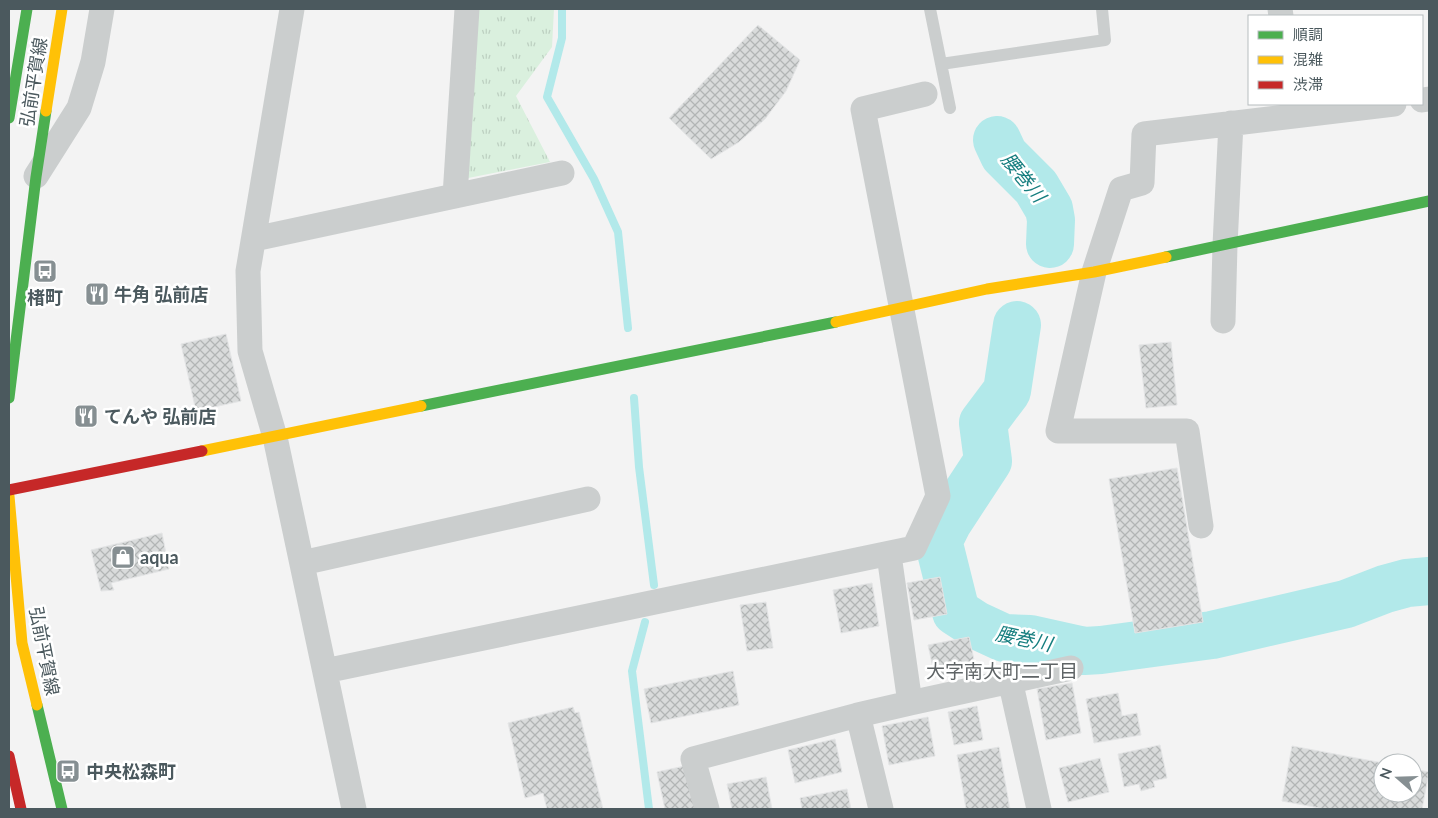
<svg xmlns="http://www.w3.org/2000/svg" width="1438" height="818" font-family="Lato,'Noto Sans JP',sans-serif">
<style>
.park{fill:url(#park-tufts)}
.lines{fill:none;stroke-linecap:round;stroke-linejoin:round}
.stream{stroke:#b2e9ea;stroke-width:8}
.river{stroke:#b2e9ea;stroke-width:48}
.building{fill:url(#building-cross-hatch);stroke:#e4e5e6}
.lane{stroke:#cbcece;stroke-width:12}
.street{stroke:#cbcece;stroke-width:25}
.fast{stroke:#4caf50;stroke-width:11}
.slow{stroke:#ffc107;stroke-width:11}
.jam{stroke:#c62828;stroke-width:11}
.labels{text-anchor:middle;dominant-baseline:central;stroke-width:5;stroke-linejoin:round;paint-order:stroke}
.street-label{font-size:18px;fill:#4b595e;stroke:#fff}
.poi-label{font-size:18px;font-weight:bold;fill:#4b595e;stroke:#fff;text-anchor:start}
.water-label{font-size:19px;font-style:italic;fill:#167e7f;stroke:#fff}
.neighbourhood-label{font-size:19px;fill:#5f6466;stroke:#fff}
</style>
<defs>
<pattern id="park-tufts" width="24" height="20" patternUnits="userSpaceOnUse" patternTransform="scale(1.25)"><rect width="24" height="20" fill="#daf0de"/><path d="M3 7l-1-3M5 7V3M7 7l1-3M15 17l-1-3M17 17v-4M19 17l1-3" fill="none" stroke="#bdd0c1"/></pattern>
<pattern id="building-cross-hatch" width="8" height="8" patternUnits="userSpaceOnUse" patternTransform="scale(1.25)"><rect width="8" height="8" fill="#d9dbdb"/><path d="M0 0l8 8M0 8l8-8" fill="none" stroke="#b2b5b5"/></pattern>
</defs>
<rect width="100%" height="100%" fill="#f3f3f3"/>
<path class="park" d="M475 9H554L552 47 516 96 550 162 458 180Z"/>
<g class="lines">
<path class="stream" d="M562 9V38L547 97 594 179 618 232 628 328
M634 398 639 467 654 585
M645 622 632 671 649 809"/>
<path class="river" d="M997 140 1004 155 1036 187 1049 209 1051 220 1050 244
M1017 325 1007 391 983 423 988 461 948 522 941 536 939 544 956 612 976 625 1004 638 1030 639 1084 651 1101 650 1212 635 1346 604 1385 589 1407 583 1429 581"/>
</g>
<path class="building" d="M758 25 800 60 786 91 765 119 739 142 711 159 669 118Z
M226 334 241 401 196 411 181 344Z
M1171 342 1177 405 1146 408 1139 345Z
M1177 468 1203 622 1135 633 1109 479Z
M162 533 169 569 111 583 114 590 101 591 91 550Z
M940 577 947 614 914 620 907 583Z
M872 583 879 626 841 633 833 590Z
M766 602 773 648 747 651 740 605Z
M969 637 976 669 935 677 928 645Z
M733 671 739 705 651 723 644 689Z
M1072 683 1081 733 1046 740 1037 689Z
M1118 693 1122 716 1137 713 1141 735 1094 743 1086 699Z
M977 706 983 740 954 745 948 712Z
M573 707 575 713 579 712 603 809H547L543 793 525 798 508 723Z
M928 717 935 756 889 765 882 726Z
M835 739 842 772 795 783 788 750Z
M1160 745 1167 778 1153 781 1155 787 1141 791 1139 784 1124 787 1118 754Z
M1292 746 1383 763V793H1413V769L1429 772 1422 809H1325L1282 801Z
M999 747 1010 809H966L957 755Z
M1100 758 1109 792 1068 802 1059 768Z
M689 765 699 809H665L657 772Z
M766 777 772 809H732L727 784Z
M847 789 851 809H802L800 798Z"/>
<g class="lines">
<path class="lane" d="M930 9 950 108
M941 64 1105 40 1102 9"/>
<path class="street" d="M292 9 248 271 250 351 275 437 354 809
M1280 9 1281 16
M1422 100 1429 99
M36 176 79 108 93 62 102 9
M455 196 467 9
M254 239 562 173
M1223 321 1225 245 1231 123
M1201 526 1187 431H1058L1094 272 1121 189 1142 183 1144 134 1394 104
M302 563 588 499
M325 671 914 548 938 496 863 109 925 94
M1010 680 1039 809
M910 703 1071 668
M707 809 693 759 858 715
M881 809 858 715 910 703 889 555"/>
<path class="fast" d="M9 118 27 9
M1166 257 1429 201
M9 398 36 177 46 111
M421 406 836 322
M37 705 62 809"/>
<path class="slow" d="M46 111 62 9
M836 322 987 289 1094 272 1166 257
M202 451 421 406
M9 496 22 643 37 705"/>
<path class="jam" d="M9 490 202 451
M9 756 21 809"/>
</g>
<defs>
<g id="bus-square" transform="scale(1.25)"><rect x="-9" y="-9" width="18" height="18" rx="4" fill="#868f92" stroke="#fff"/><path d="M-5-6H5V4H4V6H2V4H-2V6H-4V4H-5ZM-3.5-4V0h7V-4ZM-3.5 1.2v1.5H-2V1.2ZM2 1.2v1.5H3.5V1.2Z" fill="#fff"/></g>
<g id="restaurant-square" transform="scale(1.25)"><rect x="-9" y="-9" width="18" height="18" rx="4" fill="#868f92" stroke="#fff"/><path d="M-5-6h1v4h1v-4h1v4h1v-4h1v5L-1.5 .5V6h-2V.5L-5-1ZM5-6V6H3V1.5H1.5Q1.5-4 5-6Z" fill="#fff"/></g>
<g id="shop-square" transform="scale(1.25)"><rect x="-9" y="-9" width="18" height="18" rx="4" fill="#868f92" stroke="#fff"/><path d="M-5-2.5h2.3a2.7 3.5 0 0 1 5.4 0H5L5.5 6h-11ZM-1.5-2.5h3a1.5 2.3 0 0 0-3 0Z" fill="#fff"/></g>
</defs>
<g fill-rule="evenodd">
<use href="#bus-square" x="45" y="271"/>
<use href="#restaurant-square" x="97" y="294"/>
<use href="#restaurant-square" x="86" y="416"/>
<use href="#shop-square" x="123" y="557"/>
<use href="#bus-square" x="68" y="771"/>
</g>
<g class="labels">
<g class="street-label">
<text transform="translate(33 82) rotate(-81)">弘前平賀線</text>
<text transform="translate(45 651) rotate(79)">弘前平賀線</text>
</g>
<g class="poi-label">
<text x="114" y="294">牛角 弘前店</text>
<text x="45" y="297" text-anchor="middle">楮町</text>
<text x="104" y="416">てんや 弘前店</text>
<text x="140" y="557">aqua</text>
<text x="86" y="771">中央松森町</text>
</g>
<g class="water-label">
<text transform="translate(1024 177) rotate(51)">腰巻川</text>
<text transform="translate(1024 638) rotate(12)">腰巻川</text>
</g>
<g class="neighbourhood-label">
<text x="1002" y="670">大字南大町二丁目</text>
</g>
</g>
<rect width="1438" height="818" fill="none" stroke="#4b595e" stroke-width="20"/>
<rect x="1248" y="15" width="175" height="90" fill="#ffffff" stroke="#b7bdbf"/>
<rect x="1258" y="31" width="25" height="8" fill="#4caf50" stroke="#b7bdbf"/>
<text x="1293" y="40" font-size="15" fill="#4b595e">順調</text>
<rect x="1258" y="56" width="25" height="8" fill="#ffc107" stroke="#b7bdbf"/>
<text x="1293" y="65" font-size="15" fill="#4b595e">混雑</text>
<rect x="1258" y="81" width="25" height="8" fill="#c62828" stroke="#b7bdbf"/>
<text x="1293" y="90" font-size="15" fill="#4b595e">渋滞</text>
<g transform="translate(1398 778) rotate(290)"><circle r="24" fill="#ffffff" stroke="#b7bdbf"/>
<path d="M0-4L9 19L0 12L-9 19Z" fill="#868f92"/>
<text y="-8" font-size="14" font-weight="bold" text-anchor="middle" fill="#4b595e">N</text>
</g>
</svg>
